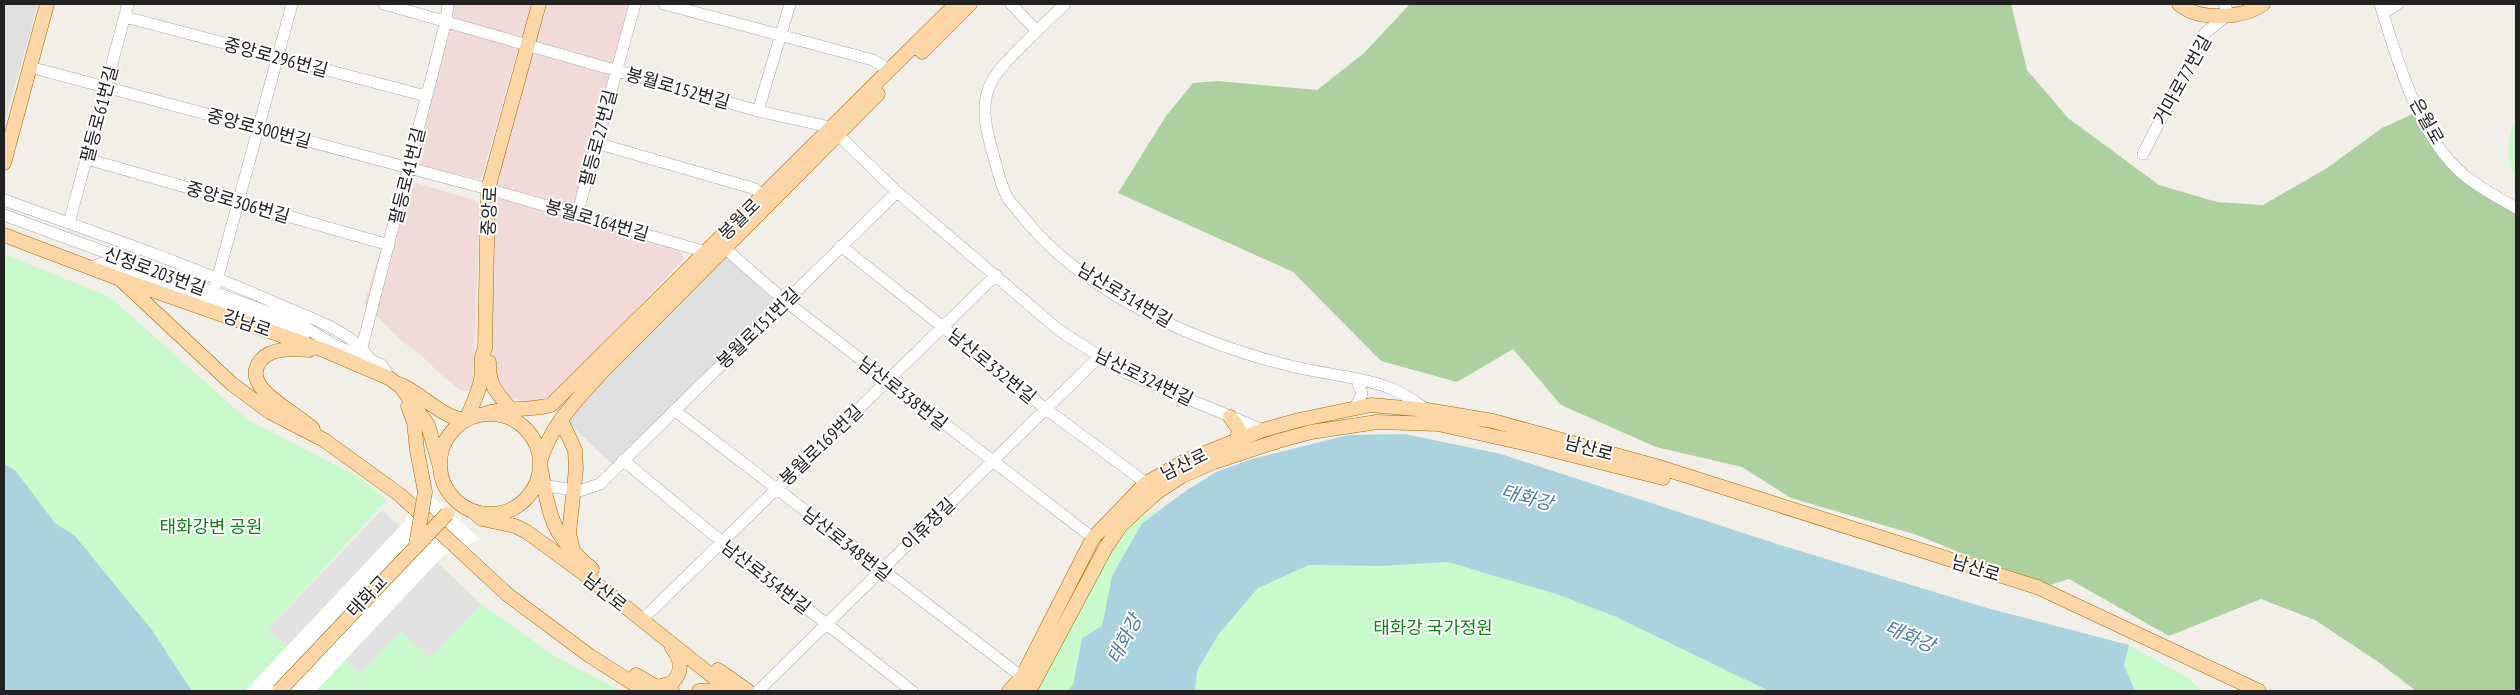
<svg xmlns="http://www.w3.org/2000/svg" width="2520" height="695" font-family="'PT Sans Narrow','Noto Sans KR',sans-serif">
<style>
.residential{fill:#e0dfdf}
.commercial{fill:#f2dad9}
.forest{fill:#add19e}
.park{fill:#c8facc}
.parking{fill:#e2e2e2}
.water{fill:#aad3df}
.pier{fill:#fff}
.lines{fill:none;stroke-linecap:round;stroke-linejoin:round}
.minor-casing{stroke:#a9a9a9;stroke-width:12}
.major-casing{stroke:#a06b00;stroke-width:15}
.minor{stroke:#fff;stroke-width:11}
.major{stroke:#fcd6a4;stroke-width:14}
.major-bridge-casing{stroke:#a06b00;stroke-width:15;stroke-linecap:butt}
.major-bridge{stroke:#fcd6a4;stroke-width:14}
.labels{text-anchor:middle;dominant-baseline:central;stroke-width:4;stroke-linejoin:round;paint-order:stroke}
.street-label{font-size:18px;fill:#222;stroke:#fff}
.park-label{font-size:18px;fill:#0c8416;stroke:#fff}
.water-label{font-size:19px;font-style:italic;fill:#4a7aab;stroke:#fff}
</style>
<rect width="100%" height="100%" fill="#f2efe9"/>
<path class="residential" d="M4 4H38L4 125Z
M717 241 785 301 616 468 553 408Z"/>
<path class="commercial" d="M454 4H531L481 179 418 166 431 98 449 35Z
M547 4H629L574 207 496 185Z
M416 183 475 200 480 205 473 390 462 391 440 374 420 354 404 343 364 304 381 249 409 185Z
M494 194 679 250 684 258 551 401 538 403 519 400 507 396 498 386 492 360Z"/>
<path class="forest" d="M1410 4H2011L2027 70 2068 118 2159 185 2217 202 2263 205 2327 168 2382 128 2419 111 2460 179 2516 212V691H2416L2377 661 2315 620 2261 599 2169 636 2069 579 2044 587 1917 535 1791 498 1742 467 1656 447 1561 405 1513 349 1457 382 1381 361 1293 272 1118 193 1166 116 1193 83 1218 81 1317 90 1363 54Z"/>
<path class="park" d="M2516 117V179C2505 159 2507 138 2516 117Z
M4 254 110 297 248 420 361 478 387 500 268 629 285 645 321 637 360 674 401 631 430 658 481 604 556 657 622 691H192L152 630 75 536 55 523 15 470 4 464Z
M1162 507 1142 523 1112 576 1102 626 1082 638 1073 685 1067 691H1025L1033 684 1128 525Z
M1448 562 1559 595 1614 616 1769 691H1195L1197 671 1218 635 1258 588 1309 565 1381 566Z
M2129 645 2188 678 2202 691H2135L2124 665Z"/>
<path class="parking" d="M382 510 481 604 430 658 401 631 360 674 321 637 300 659 268 629Z"/>
<path class="water" d="M1405 434 1501 454 1777 544 1987 608 2129 645 2124 665 2135 691H1769L1614 616 1559 595 1448 562 1381 566 1309 565 1258 588 1218 635 1197 671 1195 691H1067L1073 685 1082 638 1102 626 1112 576 1142 523 1187 490 1216 472 1252 459 1348 435Z
M4 464 15 470 55 523 75 536 152 630 192 691H4Z"/>
<path class="pier" d="M419 485 480 539 444 555 316 691H245L405 521Z"/>
<g class="lines">
<g class="minor-casing">
<path id="minor" d="M384 4 758 111 830 127 897 192 1060 331 1126 373 1263 430
M664 4 873 60 889 70
M1011 4 1037 31 1065 4
M2380 4C2397 59 2418 136 2464 175 2480 188 2499 198 2516 208
M2383 13 2398 4
M125 17 426 96
M1037 31C987 80 973 89 995 161 998 173 1002 187 1007 197 1011 204 1019 211 1024 218 1083 292 1193 341 1283 364 1318 374 1356 375 1390 388 1403 393 1415 402 1426 409
M30 67 488 189 706 252
M758 111 790 4
M596 143 742 185 755 189 769 200
M2143 154 2205 33 2229 14 2224 4
M87 159 389 245
M4 200C97 233 190 265 280 305 310 318 352 331 370 359
M4 215 298 323 331 343
M577 215 635 4
M69 223 128 4
M720 244 785 301 1093 538
M841 246 1046 409 1146 483
M90 267 103 263 305 334
M216 284 292 4
M325 341 382 365 389 378
M362 347 446 21 448 4
M1355 408 1362 394 1356 378
M674 410 1022 677
M623 460 722 542 912 691
M536 484 579 491 600 484 897 192
M646 616 996 275
M758 691 1099 357"/>
</g>
<g class="major-casing">
<path id="major" d="M2179 4C2198 21 2242 19 2263 4
M922 52 970 4
M4 163 47 4
M4 235 120 279 326 351 389 378 401 387 428 425 440 467
M120 279 232 384 270 412 324 440 400 495 508 595 590 656 645 691
M309 350C294 349 272 347 261 360 238 388 297 412 313 429
M489 362C488 389 500 394 514 414
M399 384C422 393 441 418 466 420
M408 406 414 422 417 450 425 492
M487 413C508 407 530 411 551 405L956 4
M440 464a50 50 0 1 1 100 0a50 50 0 1 1-100 0Z
M1230 417 1239 429 1237 440
M466 420C472 405 481 389 482 372 482 364 480 356 485 349L488 189 539 4
M561 420 575 450 576 469 569 533 573 551
M540 462C550 426 576 401 600 374L878 94
M540 464C550 516 549 533 592 569
M471 510 482 519 515 526 527 532 583 573 731 691
M718 670 748 691
M636 675 657 687 672 691
M657 687 672 683C683 672 682 660 672 648
M699 691 731 689
M1009 691 1022 677 1093 538 1146 483 1185 461 1263 430 1299 420 1371 405 1427 410 1493 421 1659 467 2037 587 2259 691
M1025 691 1033 684 1106 547 1121 525 1156 493 1182 476 1214 462 1278 441 1311 432 1377 422 1438 424 1532 445 1663 478"/>
</g>
<use href="#minor" class="minor"/>
<use href="#major" class="major"/>
<g class="major-bridge-casing">
<path id="major-bridge" d="M416 545 425 492
M279 691 447 514"/>
</g>
<use href="#major-bridge" class="major-bridge"/>
</g>
<g class="labels">
<g class="street-label">
<text transform="translate(276 57) rotate(15)">중앙로296번길</text>
<text transform="translate(2182 80) rotate(-61)">거마로77번길</text>
<text transform="translate(678 88) rotate(16)">봉월로152번길</text>
<text transform="translate(99 114) rotate(-75)">팔등로61번길</text>
<text transform="translate(2427 121) rotate(60)">은월로</text>
<text transform="translate(259 128) rotate(15)">중앙로300번길</text>
<text transform="translate(598 138) rotate(-75)">팔등로27번길</text>
<text transform="translate(407 176) rotate(-76)">팔등로41번길</text>
<text transform="translate(238 202) rotate(16)">중앙로306번길</text>
<text transform="translate(489 211) rotate(-87)">중앙로</text>
<text transform="translate(739 219) rotate(-45)">봉월로</text>
<text transform="translate(597 220) rotate(16)">봉월로164번길</text>
<text transform="translate(155 271) rotate(20)">신정로203번길</text>
<text transform="translate(1125 295) rotate(31)">남산로314번길</text>
<text transform="translate(247 323) rotate(19)">강남로</text>
<text transform="translate(758 328) rotate(-44)">봉월로151번길</text>
<text transform="translate(992 366) rotate(39)">남산로332번길</text>
<text transform="translate(1144 377) rotate(26)">남산로324번길</text>
<text transform="translate(903 393) rotate(38)">남산로338번길</text>
<text transform="translate(821 445) rotate(-44)">봉월로169번길</text>
<text transform="translate(1589 448) rotate(15)">남산로</text>
<text transform="translate(1184 464) rotate(-26)">남산로</text>
<text transform="translate(928 524) rotate(-44)">이휴정길</text>
<text transform="translate(847 544) rotate(38)">남산로348번길</text>
<text transform="translate(1976 568) rotate(17)">남산로</text>
<text transform="translate(766 577) rotate(38)">남산로354번길</text>
<text transform="translate(605 592) rotate(39)">남산로</text>
<text transform="translate(367 596) rotate(-47)">태화교</text>
</g>
<g class="park-label">
<text x="211" y="526">태화강변 공원</text>
<text x="1433" y="627">태화강 국가정원</text>
</g>
<g class="water-label">
<text transform="translate(1527 497) rotate(15)">태화강</text>
<text transform="translate(1910 636) rotate(23)">태화강</text>
<text transform="translate(1124 639) rotate(-63)">태화강</text>
</g>
</g>
<rect width="2520" height="695" fill="none" stroke="#222222" stroke-width="10"/>
</svg>
